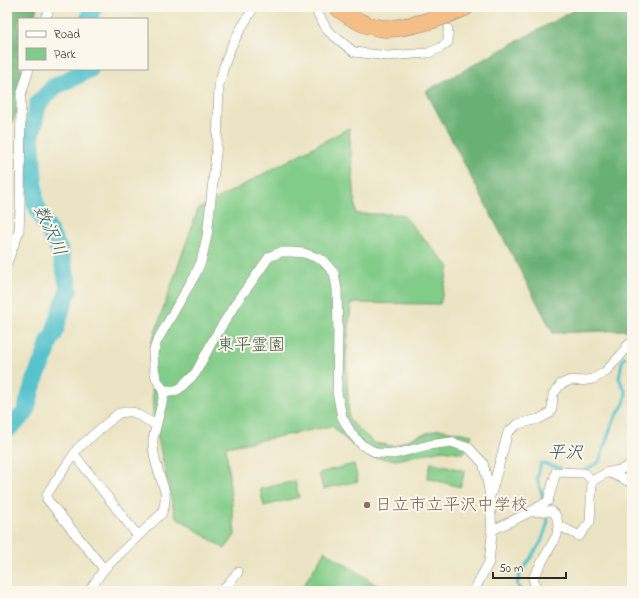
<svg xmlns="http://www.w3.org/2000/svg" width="639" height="598" font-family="'Indie Flower','Klee One',sans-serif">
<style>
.green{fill:#82cc89;stroke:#567c5a}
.forest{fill:#69b075;stroke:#4a6e50}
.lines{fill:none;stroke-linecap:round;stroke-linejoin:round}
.stream{stroke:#56c3cd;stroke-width:3}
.river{stroke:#56c3cd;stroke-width:18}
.minor-casing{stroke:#8b8878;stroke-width:10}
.motorway-casing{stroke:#8b8878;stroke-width:18}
.minor{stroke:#fff;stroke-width:9}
.motorway{stroke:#f6be87;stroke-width:17}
.education-dot{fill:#8d6e63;stroke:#fbf7ec;stroke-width:1.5}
.labels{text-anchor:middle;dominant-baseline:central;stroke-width:4;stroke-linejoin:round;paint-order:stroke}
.park-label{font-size:17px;fill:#455b47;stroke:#fbf7ec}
.education-label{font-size:17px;fill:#785e54;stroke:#fbf7ec;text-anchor:start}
.water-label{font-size:18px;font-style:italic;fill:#38595c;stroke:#fbf7ec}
</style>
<rect width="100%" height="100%" fill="#fbf7ec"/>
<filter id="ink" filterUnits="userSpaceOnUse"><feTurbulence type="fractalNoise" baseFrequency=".025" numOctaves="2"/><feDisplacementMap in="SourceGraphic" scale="8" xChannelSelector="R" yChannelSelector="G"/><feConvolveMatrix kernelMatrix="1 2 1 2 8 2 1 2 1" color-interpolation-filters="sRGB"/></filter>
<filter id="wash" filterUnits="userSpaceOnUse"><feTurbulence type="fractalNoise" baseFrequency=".012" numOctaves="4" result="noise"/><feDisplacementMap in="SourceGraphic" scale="16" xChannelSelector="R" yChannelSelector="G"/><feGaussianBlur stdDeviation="0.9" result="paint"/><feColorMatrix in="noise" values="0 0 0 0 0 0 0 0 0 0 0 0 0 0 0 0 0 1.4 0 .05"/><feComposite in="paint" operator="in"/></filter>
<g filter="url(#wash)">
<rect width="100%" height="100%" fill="#ebe4c4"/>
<path class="green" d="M349 128 356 214H402L449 267 440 304 351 303 346 358 349 420 374 443 394 446 417 436 439 429 472 435 464 453 442 450 396 460 371 457 352 445 332 426 226 447 235 535 225 549 175 516 153 415 151 344 198 209Z
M431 462 465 471 460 487 427 478Z
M354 464 358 481 323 489 319 473Z
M295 481 299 497 264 506 260 489Z
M325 551 386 591H300Z"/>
<path class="forest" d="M7 7H37L34 19H19V69H26L20 105 7 134Z
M580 7H632V330L553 333 426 91Z"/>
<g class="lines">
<path class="stream" d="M584 470H586L599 462 611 427 616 416 624 404 626 393 619 378 622 362 625 357
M544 501 537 478 541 463 561 468
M521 591 517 584 520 574 541 542 548 522 546 513"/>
<path class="river" d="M89 19 93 7
M7 430 25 413 34 381 47 351 49 342 54 334 60 313 69 289 60 251 54 241 35 203 31 137 38 104 54 87 90 69"/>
</g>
</g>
<g filter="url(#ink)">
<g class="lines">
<g class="minor-casing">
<path id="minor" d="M314 7 328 31 354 52 388 56 428 53 440 48 448 42V29
M45 19 50 7
M7 263 19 231 20 208 21 95 29 69
M162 388 170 392 175 391 179 389 195 374 213 340 236 303 243 293 248 287 269 257 281 252H292L304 253 315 257 322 260 326 264 334 273 337 289 338 330 337 392 342 417 351 433 362 445 377 453 395 454 429 445 451 442 469 448 483 463 487 479 490 497 492 535 489 562 474 591
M74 454 138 536
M610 472 620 470 632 464
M592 481 608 472 632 483
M491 494 508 432 518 424 539 419 550 413 552 408 553 394 561 384 571 380 582 381 593 379 605 372 621 355 627 346 632 342
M530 512 548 501 556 472 585 473 592 481 590 522 579 536 558 525
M491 531 530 512 551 511 555 514 557 518 558 525 557 535 533 578 537 591
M104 569 47 499V494L78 448 119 413 128 412H133L156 425
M89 591 104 569 162 513C165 505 166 500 165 492 160 475 152 457 153 439L164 395 162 388 156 378 154 367 153 353 157 341 195 275 201 262 207 236 217 144 219 85 224 66 231 47 239 32 254 7
M222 591 238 572"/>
</g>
<g class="motorway-casing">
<path id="motorway" d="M337 7C350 18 364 26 381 28 386 29 391 28 396 28 420 25 444 17 466 7"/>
</g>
<use href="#minor" class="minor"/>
<use href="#motorway" class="motorway"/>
</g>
</g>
<circle class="education-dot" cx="367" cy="505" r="4"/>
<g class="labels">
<g class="park-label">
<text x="251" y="345">東平霊園</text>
</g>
<g class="education-label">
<text x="375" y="505">日立市立平沢中学校</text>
</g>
<g class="water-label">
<text transform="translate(49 231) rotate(66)">数沢川</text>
<text transform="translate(565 454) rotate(1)">平沢</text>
</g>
</g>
<rect width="639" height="598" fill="none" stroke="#fbf7ec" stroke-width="24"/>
<rect x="18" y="18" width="130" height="52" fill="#fbf7ec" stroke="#a8a59f"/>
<rect x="26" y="31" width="20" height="6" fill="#ffffff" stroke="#a8a59f"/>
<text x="54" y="38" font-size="12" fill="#2b2b2b">Road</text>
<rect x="26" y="48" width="20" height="12" fill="#82cc89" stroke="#a8a59f"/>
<text x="54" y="58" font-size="12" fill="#2b2b2b">Park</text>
<path d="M493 572v6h73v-6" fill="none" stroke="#2b2b2b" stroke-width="2"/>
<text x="499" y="572" font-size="12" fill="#2b2b2b" stroke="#fbf7ec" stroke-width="3" paint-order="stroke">50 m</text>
</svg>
